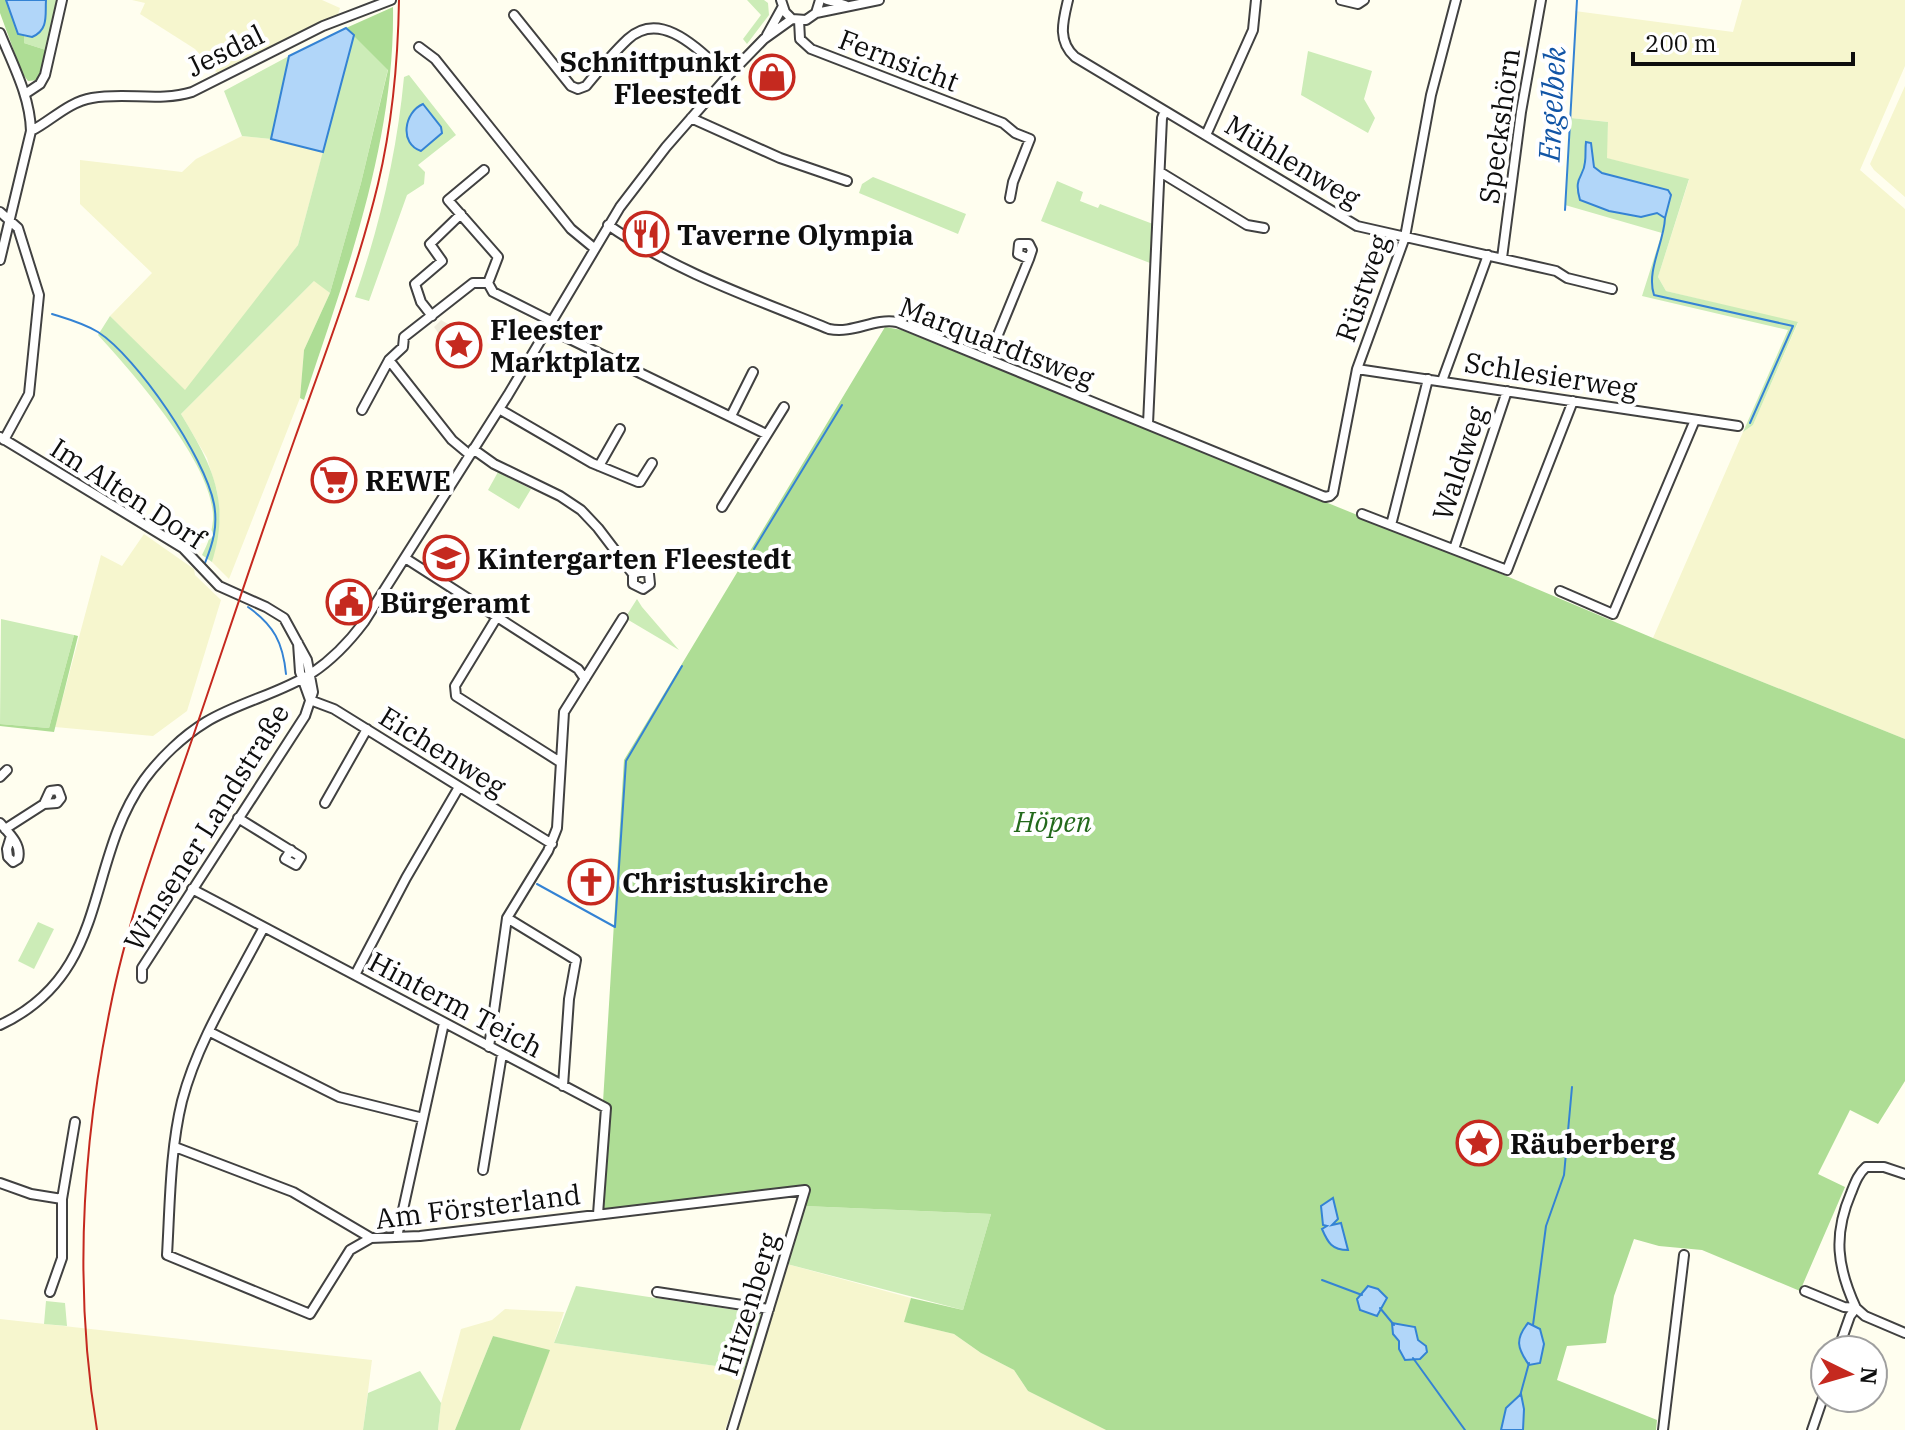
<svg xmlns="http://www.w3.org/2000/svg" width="1905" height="1430" font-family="'IBM Plex Serif',serif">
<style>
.farmland{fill:#f6f6ce}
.green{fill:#ccecb7}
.forest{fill:#aedd95}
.plaza{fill:#f0eddd}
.water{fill:#b1d6f9;stroke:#3483d4;stroke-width:2}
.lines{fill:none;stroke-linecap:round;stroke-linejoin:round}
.stream{stroke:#3483d4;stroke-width:2}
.minor-casing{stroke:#414141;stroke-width:12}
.minor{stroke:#fff;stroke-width:8}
.rail{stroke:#c5291f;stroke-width:2}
.labels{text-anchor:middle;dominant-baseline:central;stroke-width:8;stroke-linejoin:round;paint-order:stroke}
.street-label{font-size:28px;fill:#0e0e0e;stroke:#fff}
.poi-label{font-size:28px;font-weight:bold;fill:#0e0e0e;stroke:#fff;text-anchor:start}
.park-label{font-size:28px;font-style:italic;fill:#23691b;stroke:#fff}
.water-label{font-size:30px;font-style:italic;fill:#1155a6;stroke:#fff}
</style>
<rect width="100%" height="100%" fill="#fffeef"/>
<path class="farmland" d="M132 0H322L340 8 338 14 218 74 195 49 140 14 145 3Z
M1742 0H1905V66L1860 170 1905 209V739L1653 638 1743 432 1753 425 1798 323 1666 291 1658 277 1689 180 1606 158 1608 122 1571 118 1575 11 1733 32Z
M1905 86V197L1874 170 1870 164Z
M242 136 271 139 323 152 298 245 265 293 185 391 110 316 152 273 80 204V160L182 172 196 159Z
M315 280 330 293 304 350 300 398 229 579 212 562 220 518 217 491 207 458 181 414Z
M144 534 194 569 195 575 221 600 187 711 153 736 55 727 101 555 122 566Z
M787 1264 911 1298 905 1322 954 1334 981 1353 1014 1370 1028 1391 1106 1430H737Z
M505 1309 564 1312 554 1343 744 1370 725 1430H520L549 1351 493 1336 455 1430H438L441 1403 461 1329 492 1320Z
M0 1319 372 1360 363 1430H0Z"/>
<path class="green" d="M46 0H60L49 51 24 43V36L32 37 45 26Z
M747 0H764L768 3 769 15 747 44 743 39 761 15Z
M354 35 388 69 361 183 330 293 314 281 181 414C212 465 231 501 212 562L202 555C208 544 212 532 213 520 216 467 133 373 98 335L110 316 185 390 298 245Z
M1308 51 1372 71 1364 99 1375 118 1368 133 1301 95Z
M289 56 271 139 242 136 224 91Z
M409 75 456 135 418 165 425 172 424 184 407 195 369 301 355 297C380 225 397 152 404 77Z
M1571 118 1608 122 1607 158 1689 179 1658 277 1666 291 1798 322 1753 425 1743 432 1788 330 1642 296 1662 233 1565 205Z
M873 177 966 214 958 234 859 193 862 184Z
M1057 181 1083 192 1080 201 1098 208 1100 204 1153 224 1150 263 1041 221Z
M498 472 531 489 519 509 488 490Z
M637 599 642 607 679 650 625 618Z
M1 619 74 635 49 728 0 724Z
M38 922 54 929 34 969 18 961Z
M804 1206 991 1214 963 1310 787 1264Z
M576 1286 762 1314 744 1370 554 1343Z
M46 1301 65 1303 67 1326 44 1324Z
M420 1371 441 1403 438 1430H363L368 1393Z"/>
<path class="forest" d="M0 0H6L18 34 24 36V43L49 51 39 80 28 81 22 73 0 13Z
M393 7C395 143 346 273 304 400L300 398 304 350 330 293 361 183 388 70 346 28Z
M885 327 902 330 1478 564 1653 638 1905 739V1081L1878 1124 1850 1110 1818 1174 1845 1187 1800 1291 1702 1250 1659 1246 1634 1239 1614 1296 1606 1343 1567 1346 1557 1380 1657 1420 1656 1430H1106L1028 1391 1014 1370 981 1353 954 1334 904 1322 911 1298 963 1310 991 1214 804 1206 807 1185 601 1210 603 1102 624 760Z
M74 635 78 636 54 732 0 726V724L49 728Z
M493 1336 550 1350 520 1430H455Z"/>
<path class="plaza" d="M441 320 480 343 449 367 440 355 444 348 439 342V334L434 327Z"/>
<path class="water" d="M6 0H46C45 15 49 30 32 37L18 34Z
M346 28 354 35 323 152 271 139 289 56Z
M423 104 441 127 442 133 421 151C399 144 404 112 423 104Z
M1586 142 1591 143 1594 167 1602 173 1668 190 1671 195 1665 218 1657 213 1641 217 1609 211 1580 200C1573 176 1584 178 1585 162 1586 155 1585 149 1586 142Z
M1333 1198 1338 1219 1332 1225 1341 1223 1348 1250C1332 1250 1328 1243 1322 1229L1327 1226 1323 1225 1321 1206Z
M1368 1286 1378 1289 1387 1298 1377 1316 1360 1310 1357 1299Z
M1392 1323 1415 1327 1418 1340 1426 1346 1427 1352 1420 1359 1405 1360 1399 1349V1341L1393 1334Z
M1528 1323 1540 1329 1544 1344 1540 1363 1529 1365C1517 1348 1515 1339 1528 1323Z
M1521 1394 1524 1409 1523 1430H1501L1506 1408Z"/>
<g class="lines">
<path class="stream" d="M1565 210 1577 0
M1665 218C1664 243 1646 271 1654 295L1793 326 1750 423
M52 314C68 319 83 323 98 332 137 357 205 457 214 504 218 526 213 543 205 563
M754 549 842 405
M248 607C274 625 283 643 286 674
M537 884 615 927 626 761 682 666
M1322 1280 1362 1295
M1380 1308 1394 1325
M1533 1325 1546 1226 1564 1175 1572 1087
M1413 1358 1465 1430
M1520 1396 1529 1363"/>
<g class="minor-casing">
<path id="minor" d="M781 0 785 12 792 19 806 20 816 13 879 0
M827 0 845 5
M1068 0C1063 21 1057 41 1075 57L1357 226 1556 271 1567 278 1612 289
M1341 0 1358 4 1364 0
M816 13 820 0
M514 15 571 86 578 89 586 86C599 70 613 53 628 39 663 7 703 55 728 76
M799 20 800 39 811 49 1003 123 1015 133 1030 139 1013 182 1010 198
M0 33C13 65 30 96 31 131L0 260
M767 35 782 8
M419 47 435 59 571 229 594 248
M25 94 40 84 45 75 62 0
M691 118 780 158 847 181
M31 131C51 121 68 102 92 98 125 92 160 102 192 92L323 26 391 0
M1206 135 1253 30 1256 0
M484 170 448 200 498 257 488 283
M1160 172 1247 225 1264 228
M0 212 18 228 39 295 29 394 4 440
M608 225C676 272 753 298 829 329 854 334 873 318 897 322L1325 497 1330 496 1333 493 1357 369 1405 237 1431 95 1456 0
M1502 258 1521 112 1541 0
M488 283 493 292 551 321
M432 316 421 302 415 284 442 261 430 244 461 214
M547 328 766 434
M988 359 1029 259 1032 250 1029 244H1019L1018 254 1029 259
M389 360 452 440 470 455
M1357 369 1738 426
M1442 381 1488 255
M499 409 592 463 638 482H640L652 463
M362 410 389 360 403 347 404 337 473 283H488
M731 416 753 372
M1148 424 1162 118 1165 111
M0 437 183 548 219 586 266 607 284 618 307 660 313 692 305 716 142 968V978
M473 449 494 464 560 496 581 510 598 528 633 574 643 571 649 574 650 584 643 589 633 584V574
M599 466 620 429
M722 507 784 407
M1362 514 1507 570 1573 401
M1391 525 1428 379
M1454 549 1507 391
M405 558 578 669 585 679
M1560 591 1613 614 1695 420
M497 617 455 686 456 696 560 762
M298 643 300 672 310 700
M310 700 334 709 552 844
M0 777 7 770
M325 803 367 729
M238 818 301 857 296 865 285 859 291 850
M0 823C9 833 22 845 18 859L13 862 8 857 7 849 11 836
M5 829 44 804 57 803 61 798 58 790 50 791 44 804
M192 889 606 1108 598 1214
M507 918 576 960 569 999 563 1086
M264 927C235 983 198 1040 182 1101 170 1150 170 1204 167 1255L310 1314 350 1250 371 1238 420 1236 805 1190 732 1430
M355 975 406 878 459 787
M0 1025C111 973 84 864 144 780 160 758 183 736 206 722 239 702 279 694 312 673 333 659 349 642 364 622L508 395 620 207 666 147 728 76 764 39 792 19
M210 1032 339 1097 423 1118
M489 1047 507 918 548 851 557 828 564 712 623 618
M175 1147 293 1192 371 1238
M483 1170 502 1054
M0 1183 31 1194 62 1199V1258L50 1292
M62 1199 75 1122
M397 1237 444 1023
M1805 1291 1844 1307 1856 1308 1865 1316 1905 1333
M657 1292 769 1309
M1856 1308C1837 1267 1833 1235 1851 1193 1855 1183 1858 1174 1866 1167H1884L1905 1174
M1838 1350 1850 1316 1856 1308
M1663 1430 1684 1255
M1812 1430 1825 1392"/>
</g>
<use href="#minor" class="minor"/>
<path class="rail" d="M97 1430C74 1292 82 1147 110 1009 129 911 167 814 199 719 231 625 262 531 295 438 325 354 357 271 378 184 392 125 398 61 399 0"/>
</g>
<defs>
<g id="shop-ring" transform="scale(2.3)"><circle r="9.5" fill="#fff" stroke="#c5291f" stroke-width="1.5"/><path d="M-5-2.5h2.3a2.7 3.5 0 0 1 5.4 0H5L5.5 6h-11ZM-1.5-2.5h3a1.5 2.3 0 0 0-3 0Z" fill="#c5291f"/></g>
<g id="restaurant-ring" transform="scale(2.3)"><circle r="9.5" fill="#fff" stroke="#c5291f" stroke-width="1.5"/><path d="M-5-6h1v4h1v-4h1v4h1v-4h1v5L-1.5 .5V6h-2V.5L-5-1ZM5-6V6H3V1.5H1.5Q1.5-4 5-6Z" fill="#c5291f"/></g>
<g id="sight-ring" transform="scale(2.3)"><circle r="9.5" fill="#fff" stroke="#c5291f" stroke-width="1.5"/><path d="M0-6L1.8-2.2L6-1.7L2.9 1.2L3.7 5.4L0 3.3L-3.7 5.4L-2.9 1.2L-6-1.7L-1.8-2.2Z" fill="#c5291f"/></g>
<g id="supermarket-ring" transform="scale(2.3)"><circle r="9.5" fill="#fff" stroke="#c5291f" stroke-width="1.5"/><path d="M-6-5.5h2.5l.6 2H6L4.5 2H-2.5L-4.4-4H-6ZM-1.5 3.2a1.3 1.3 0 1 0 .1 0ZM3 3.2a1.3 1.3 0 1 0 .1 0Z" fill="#c5291f"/></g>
<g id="school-ring" transform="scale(2.3)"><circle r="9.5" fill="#fff" stroke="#c5291f" stroke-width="1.5"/><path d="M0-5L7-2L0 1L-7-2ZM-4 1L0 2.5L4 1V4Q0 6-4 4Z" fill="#c5291f"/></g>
<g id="civic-ring" transform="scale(2.3)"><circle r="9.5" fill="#fff" stroke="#c5291f" stroke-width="1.5"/><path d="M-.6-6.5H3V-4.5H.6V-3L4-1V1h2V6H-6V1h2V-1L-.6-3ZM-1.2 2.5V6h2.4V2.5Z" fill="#c5291f"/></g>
<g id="church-ring" transform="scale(2.3)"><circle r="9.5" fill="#fff" stroke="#c5291f" stroke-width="1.5"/><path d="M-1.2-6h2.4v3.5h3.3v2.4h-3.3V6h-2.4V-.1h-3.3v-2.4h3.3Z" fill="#c5291f"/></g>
</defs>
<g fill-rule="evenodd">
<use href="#shop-ring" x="772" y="77"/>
<use href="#restaurant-ring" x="646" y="234"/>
<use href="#sight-ring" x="459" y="345"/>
<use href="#supermarket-ring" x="334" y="480"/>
<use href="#school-ring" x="446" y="558"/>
<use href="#civic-ring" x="349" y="602"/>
<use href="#church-ring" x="591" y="882"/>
<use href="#sight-ring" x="1479" y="1143"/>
</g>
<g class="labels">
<g class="street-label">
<text transform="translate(225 50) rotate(-26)">Jesdal</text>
<text transform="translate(899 60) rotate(21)">Fernsicht</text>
<text transform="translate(1499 126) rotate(-82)">Speckshörn</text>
<text transform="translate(1293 161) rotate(31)">Mühlenweg</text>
<text transform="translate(1362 288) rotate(-71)">Rüstweg</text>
<text transform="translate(997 342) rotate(21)">Marquardtsweg</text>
<text transform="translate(1551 375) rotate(9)">Schlesierweg</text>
<text transform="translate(1459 463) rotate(-72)">Waldweg</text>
<text transform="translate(128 493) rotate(33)">Im Alten Dorf</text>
<text transform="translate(443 751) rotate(32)">Eichenweg</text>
<text transform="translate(206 827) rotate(-58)">Winsener Landstraße</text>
<text transform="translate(456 1004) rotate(28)">Hinterm Teich</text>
<text transform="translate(478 1206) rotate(-7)">Am Försterland</text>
<text transform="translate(748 1304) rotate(-73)">Hitzenberg</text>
</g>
<g class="poi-label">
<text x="741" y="61" text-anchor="end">Schnittpunkt<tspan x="741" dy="32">Fleestedt</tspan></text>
<text x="677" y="234">Taverne Olympia</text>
<text x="490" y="329">Fleester<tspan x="490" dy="32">Marktplatz</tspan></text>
<text x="365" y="480">REWE</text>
<text x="477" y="558">Kintergarten Fleestedt</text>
<text x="380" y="602">Bürgeramt</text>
<text x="622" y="882">Christuskirche</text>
<text x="1510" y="1143">Räuberberg</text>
</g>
<g class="park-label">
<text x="1053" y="821">Höpen</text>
</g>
<g class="water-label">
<text transform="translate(1551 104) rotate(-87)">Engelbek</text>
</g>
</g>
<g transform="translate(1849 1374) rotate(95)"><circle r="38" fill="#ffffff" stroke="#9f9f9f" stroke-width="2"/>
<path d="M0-6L14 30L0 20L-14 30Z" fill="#c5291f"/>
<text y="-12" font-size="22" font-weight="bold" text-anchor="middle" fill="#0e0e0e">N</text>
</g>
<path d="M1633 52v12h220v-12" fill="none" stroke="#0e0e0e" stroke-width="4"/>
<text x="1645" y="52" font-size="24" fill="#0e0e0e" stroke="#ffffff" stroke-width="6" paint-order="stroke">200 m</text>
</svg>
